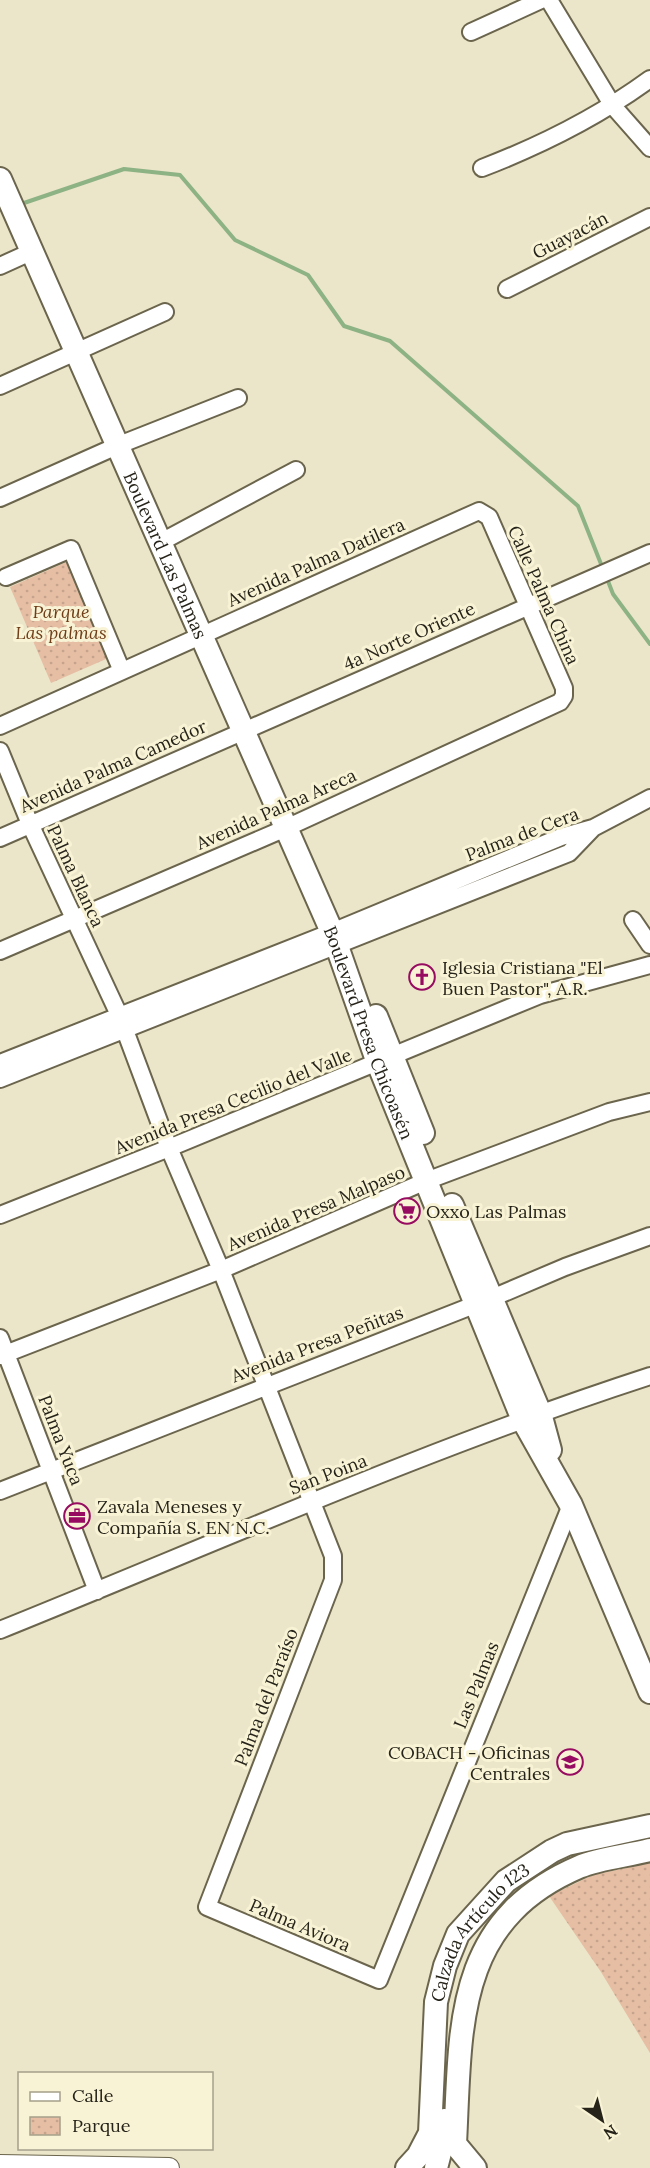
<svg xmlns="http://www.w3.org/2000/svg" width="650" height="2168" font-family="Lora,serif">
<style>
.park{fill:url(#park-dots)}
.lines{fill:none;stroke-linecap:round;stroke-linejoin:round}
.stream{stroke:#8db284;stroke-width:4}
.minor-casing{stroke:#6b654d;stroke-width:20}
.tertiary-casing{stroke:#6b654d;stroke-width:22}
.secondary-casing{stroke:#6b654d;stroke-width:26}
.minor{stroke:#fff;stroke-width:16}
.tertiary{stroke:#fff;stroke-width:20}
.secondary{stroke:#fff;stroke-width:22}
.labels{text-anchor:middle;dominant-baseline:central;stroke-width:6;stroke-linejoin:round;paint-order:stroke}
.street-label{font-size:18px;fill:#26241a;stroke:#f9f3d6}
.park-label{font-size:18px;font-style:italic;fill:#6f3d17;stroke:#f9f3d6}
.poi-label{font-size:18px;fill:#26241a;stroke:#f9f3d6;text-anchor:start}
</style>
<defs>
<pattern id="park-dots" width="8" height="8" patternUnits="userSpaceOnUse" patternTransform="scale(1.5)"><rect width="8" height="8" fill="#e6bea4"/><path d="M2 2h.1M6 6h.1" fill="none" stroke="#c5a38d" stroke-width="1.8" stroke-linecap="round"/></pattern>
</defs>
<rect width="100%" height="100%" fill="#ebe5c9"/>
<path class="park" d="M71 560 113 656 51 683 10 587Z
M650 1863V2053L601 1972 549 1896 593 1875Z"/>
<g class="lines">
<path class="stream" d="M21 204 124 169 180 175 235 240 308 275 344 326 390 341 578 506 603 569
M606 576 613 594 650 644"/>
<g class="minor-casing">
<path id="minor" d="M549 0 613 106 650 148
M471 32 541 0
M482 168C542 145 598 117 650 79
M0 266 33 251
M507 289 650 217
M0 386 165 312
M0 498 119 445 238 398
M161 542 296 470
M6 577 71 549 121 669
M0 726 479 511 489 517 564 688V696L560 702 286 828 0 951
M0 751 30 824 120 1017 169 1148 221 1270 333 1556V1580L207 1907 379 1980 571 1505
M0 838 650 553
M633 920 650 945
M0 1063 332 932 561 837 593 828 650 798
M0 1079 569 853 593 828
M0 1215 169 1148 540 995 650 965
M0 1338 97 1591
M0 1356 221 1270 426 1181 609 1112 650 1102
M0 1491 492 1298 565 1267 650 1236
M0 1630C216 1543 428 1448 650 1376"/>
</g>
<g class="tertiary-casing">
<path id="tertiary" d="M0 2165 169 2168"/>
</g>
<g class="secondary-casing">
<g id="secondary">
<path id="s1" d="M0 179 332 932 378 1063 523 1420 571 1505 650 1692"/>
<path d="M376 1016 423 1133"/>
<path d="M452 1205 540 1413 550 1450"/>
<path id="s2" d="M407 2168 418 2156 430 2133 436 2002 445 1966 458 1934 506 1881 552 1851 567 1844 650 1826"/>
<path d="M436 2168 443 2141 444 2120"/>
<path d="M475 2168 455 2144C461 2028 453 1921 579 1867 600 1858 627 1856 650 1850"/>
</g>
</g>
<use href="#minor" class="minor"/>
<use href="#tertiary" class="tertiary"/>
<use href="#secondary" class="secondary"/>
</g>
<defs>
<g id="church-ring" transform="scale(1.35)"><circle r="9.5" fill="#f9f3d6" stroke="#970c61" stroke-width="1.5"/><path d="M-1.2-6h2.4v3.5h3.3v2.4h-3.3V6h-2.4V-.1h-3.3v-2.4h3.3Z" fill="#970c61"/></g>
<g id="supermarket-ring" transform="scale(1.35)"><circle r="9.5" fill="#f9f3d6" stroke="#970c61" stroke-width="1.5"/><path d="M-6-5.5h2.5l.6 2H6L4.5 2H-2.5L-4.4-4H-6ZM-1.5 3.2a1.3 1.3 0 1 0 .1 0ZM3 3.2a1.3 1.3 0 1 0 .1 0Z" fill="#970c61"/></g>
<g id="office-ring" transform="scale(1.35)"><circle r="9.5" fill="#f9f3d6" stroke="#970c61" stroke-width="1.5"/><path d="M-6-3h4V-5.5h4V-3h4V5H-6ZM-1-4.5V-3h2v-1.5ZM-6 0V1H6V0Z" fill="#970c61"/></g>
<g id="school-ring" transform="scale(1.35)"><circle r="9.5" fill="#f9f3d6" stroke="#970c61" stroke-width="1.5"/><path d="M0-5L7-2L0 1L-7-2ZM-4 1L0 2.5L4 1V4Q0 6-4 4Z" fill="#970c61"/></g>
</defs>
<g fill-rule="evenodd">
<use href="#church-ring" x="422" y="977"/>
<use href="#supermarket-ring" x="407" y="1211"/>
<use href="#office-ring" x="77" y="1516"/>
<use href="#school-ring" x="570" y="1762"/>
</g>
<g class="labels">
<g class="street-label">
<text transform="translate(570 235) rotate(-27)">Guayacán</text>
<text stroke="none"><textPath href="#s1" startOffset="411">Boulevard Las Palmas</textPath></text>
<text transform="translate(316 562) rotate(-24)">Avenida Palma Datilera</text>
<text transform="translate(544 595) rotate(66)">Calle Palma China</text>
<text transform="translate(409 636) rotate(-24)">4a Norte Oriente</text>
<text transform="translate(113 766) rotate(-24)">Avenida Palma Camedor</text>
<text transform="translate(276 809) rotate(-24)">Avenida Palma Areca</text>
<text transform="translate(522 834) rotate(-21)">Palma de Cera</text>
<text transform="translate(76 876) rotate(65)">Palma Blanca</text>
<text stroke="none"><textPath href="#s1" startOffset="930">Boulevard Presa Chicoasén</textPath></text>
<text transform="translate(233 1101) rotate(-22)">Avenida Presa Cecilio del Valle</text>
<text transform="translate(316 1208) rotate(-23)">Avenida Presa Malpaso</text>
<text transform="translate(317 1344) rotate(-21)">Avenida Presa Peñitas</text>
<text transform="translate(61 1440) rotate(69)">Palma Yuca</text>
<text transform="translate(328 1474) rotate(-21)">San Poina</text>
<text transform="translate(476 1685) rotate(-68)">Las Palmas</text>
<text transform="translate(266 1697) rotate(-69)">Palma del Paraíso</text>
<text transform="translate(300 1925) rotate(23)">Palma Aviora</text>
<text stroke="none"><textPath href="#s2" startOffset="258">Calzada Artículo 123</textPath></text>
</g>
<g class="park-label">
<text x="61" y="611">Parque<tspan x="61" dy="21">Las palmas</tspan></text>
</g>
<g class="poi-label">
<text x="442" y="967">Iglesia Cristiana "El<tspan x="442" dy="21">Buen Pastor", A.R.</tspan></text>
<text x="426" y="1211">Oxxo Las Palmas</text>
<text x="97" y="1506">Zavala Meneses y<tspan x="97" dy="21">Compañía S. EN N.C.</tspan></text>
<text x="550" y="1752" text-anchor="end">COBACH - Oficinas<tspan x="550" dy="21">Centrales</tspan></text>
</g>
</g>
<rect x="18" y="2072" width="195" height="78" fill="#f9f3d6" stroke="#a5a08b" stroke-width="1.5"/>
<rect x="30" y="2092" width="30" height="9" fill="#ffffff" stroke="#a5a08b" stroke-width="1.5"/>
<text x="72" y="2102" font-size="18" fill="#26241a">Calle</text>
<rect x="30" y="2117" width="30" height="18" fill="url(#park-dots)" stroke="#a5a08b" stroke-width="1.5"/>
<text x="72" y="2132" font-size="18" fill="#26241a">Parque</text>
<g transform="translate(602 2120) rotate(145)" stroke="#f9f3d6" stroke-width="4.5" paint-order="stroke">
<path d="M0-4.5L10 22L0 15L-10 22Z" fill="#26241a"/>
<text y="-9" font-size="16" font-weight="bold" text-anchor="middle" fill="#26241a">N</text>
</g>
</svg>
